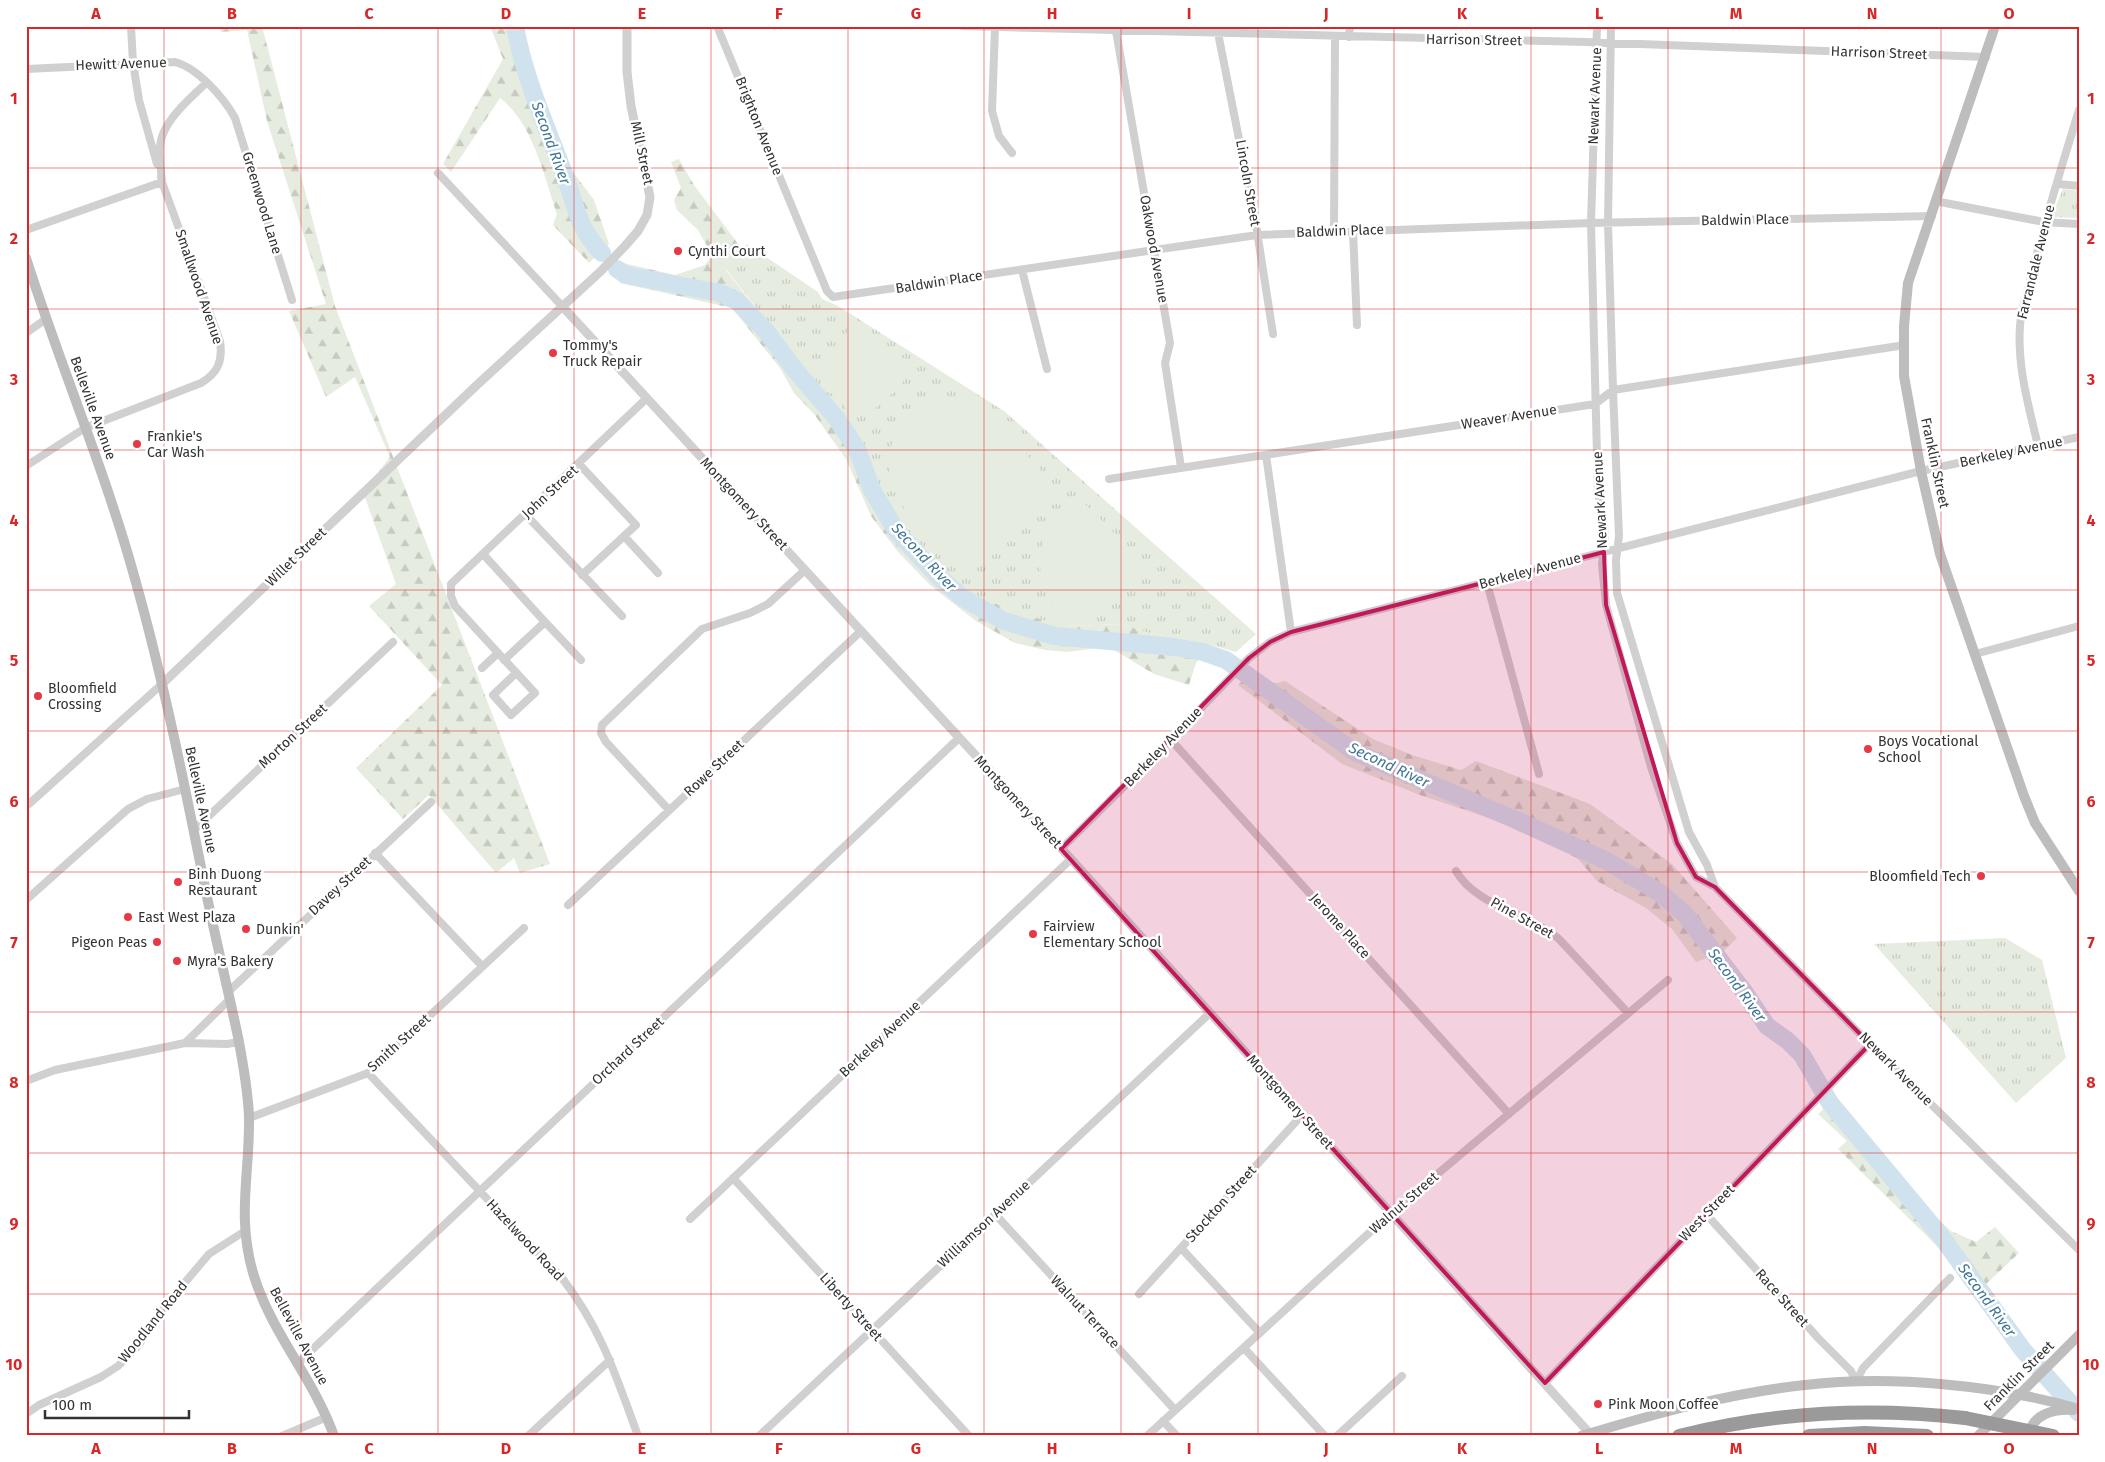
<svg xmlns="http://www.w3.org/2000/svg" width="2105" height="1462" font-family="'Fira Sans',sans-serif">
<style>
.forest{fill:url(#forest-firs)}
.park{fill:url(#park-tufts)}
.garden{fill:#e6ecdf}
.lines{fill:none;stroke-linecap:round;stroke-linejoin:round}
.river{stroke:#cfe2ee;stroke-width:18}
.minor{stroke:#d0d0d0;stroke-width:8}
.tertiary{stroke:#d0d0d0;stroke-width:9}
.secondary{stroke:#bdbdbd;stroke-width:10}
.motorway{stroke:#9a9a9a;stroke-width:14}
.motorway-bridge{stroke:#9a9a9a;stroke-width:14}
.marked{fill:#c2185b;fill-opacity:0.2;stroke:#c2185b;stroke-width:4;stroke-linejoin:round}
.grid{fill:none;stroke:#d62828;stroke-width:1;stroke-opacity:0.55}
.poi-dot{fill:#e63946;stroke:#fff;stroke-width:2}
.labels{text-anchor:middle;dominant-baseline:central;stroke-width:5;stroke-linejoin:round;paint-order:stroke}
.street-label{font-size:14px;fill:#333;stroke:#fff}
.poi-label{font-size:14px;fill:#333;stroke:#fff;text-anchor:start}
.water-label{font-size:15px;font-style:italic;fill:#3f7597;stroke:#fff}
.neatline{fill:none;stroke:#d62828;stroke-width:2}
.grid-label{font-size:16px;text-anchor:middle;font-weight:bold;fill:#d62828}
</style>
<defs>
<pattern id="forest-firs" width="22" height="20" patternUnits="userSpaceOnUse" patternTransform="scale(1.25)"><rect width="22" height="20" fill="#e6ecdf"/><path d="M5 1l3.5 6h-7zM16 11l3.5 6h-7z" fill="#c6cbc0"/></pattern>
<pattern id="park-tufts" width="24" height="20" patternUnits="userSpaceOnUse" patternTransform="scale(1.25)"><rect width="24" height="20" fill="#e6ecdf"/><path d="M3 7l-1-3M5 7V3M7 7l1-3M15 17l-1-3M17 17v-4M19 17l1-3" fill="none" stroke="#c6cbc0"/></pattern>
</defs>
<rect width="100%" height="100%" fill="#fff"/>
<path class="forest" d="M219 26H262L335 306 550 864 520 873 514 858 496 873 429 795 403 819 356 768 442 685 369 606 396 584 363 492 390 457 355 377 326 397 289 311 326 304 267 121 247 30 221 32Z
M490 26H521L531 66 545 107 573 172 594 200 609 244 589 263 553 225 557 214C544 176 533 123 500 98L451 172 443 164 503 59Z
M679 159 694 185 742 249 725 269 865 446 875 483 916 544 950 577 1071 626 1123 624 1145 632 1211 645 1196 663 1189 685 1154 674 1114 650 1099 648 1067 652 1045 650 1015 643 976 621 931 586 898 552 871 516 846 459 814 414 794 393 780 368 732 308 620 283 614 273 623 263 675 275 705 265 712 255 698 230 677 210 674 200 681 188 671 162Z
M1254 670 1273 684 1285 681 1373 739 1412 755 1461 770 1476 761 1590 804 1672 864 1737 938 1723 952 1696 962 1672 929 1646 908 1597 881 1577 858 1495 820 1420 795 1342 764 1238 685Z
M1830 1103 1886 1171 1951 1231 1976 1242 1995 1227 2019 1253 1985 1285 1942 1251 1838 1149 1847 1141 1818 1114Z"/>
<path class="park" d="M2063 189 2079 191V218L2051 217Z
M747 244 818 292 822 299 838 306 1004 411 1256 634 1236 652 1211 645 1145 632 1123 624 1071 626 1029 617 983 599 950 577 916 544 875 483 865 446 725 268Z
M2005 938 2042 960 2066 1058 2016 1103 1874 944Z"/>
<path class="garden" d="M849 330H858L916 366 897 389 872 411 850 412 826 388 814 370Z
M950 396 991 415 1054 485 1053 495 983 564 953 568C929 544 907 520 894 488 889 479 889 465 890 454 895 415 912 403 950 396Z
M1079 498 1139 558 1140 573 1074 624 1059 619C1038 583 1033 557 1053 520 1060 509 1067 501 1079 498Z"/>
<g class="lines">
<path class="river" d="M515 26C524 77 545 123 563 171 576 203 576 227 602 253
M617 269 626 275 720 293 737 301 765 330 795 370 837 419 857 449 872 490 897 532 939 577 963 598 1004 621 1055 636 1175 647 1203 652 1226 660 1355 752 1521 822 1607 861 1660 893 1684 913 1745 993 1767 1026 1788 1041 1802 1055 1830 1103 1941 1236 2023 1350 2079 1413"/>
<path class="minor" d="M131 26 133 63 139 100 157 164
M717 26 827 291 833 297 1257 235 1591 223 1932 216
M962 26 1586 42 1986 57
M1597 26 1591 223 1598 494 1603 512 1605 540 1602 564 1606 605 1651 767 1677 843 1696 877 1715 887 1870 1044 2079 1250
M1611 26 1608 223 1613 390 1619 536 1616 560 1617 593 1689 832 1707 865 1715 887
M995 27 992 111 999 136 1012 153
M1116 31 1170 343 1165 363 1181 467
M1218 33 1256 225 1273 334
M1349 37 1350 26
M26 69 175 62C198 68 224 98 235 118L292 300
M438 173 562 306
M2058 184 2079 186
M1935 201 2044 222 2079 224
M26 230 162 182 161 177
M1353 231 1357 325
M1334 232 1335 36
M1022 270 1047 369
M26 333 46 319
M2038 446C2029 407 2017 367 2020 326 2021 310 2027 294 2031 278 2044 221 2062 166 2079 110
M1266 455 1291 632
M579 464 636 525 582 575
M26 466 85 428 201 383C218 373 223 361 220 341L162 182C161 168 157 147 163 134 171 114 191 98 206 83
M1109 479 1595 404 1613 390 1905 345
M525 514 622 616
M624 536 658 573
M483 554 545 622 504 660
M1487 583 1539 774
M545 622 581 660
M1975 654 2079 626
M482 668 498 653
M516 673 493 695 511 715 535 693 455 606 451 596V584L647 398
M1171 740 1509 1114
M26 804H29L162 684
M669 810 606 742 601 733 602 725 702 629 750 613 768 604 805 570
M194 830 393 642
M1061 849 1162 749 1249 658 1270 642 1291 632 1921 471 2079 437
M375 853 482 966
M1456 871C1476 906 1528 913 1559 939L1628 1013
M26 900 128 809 147 799 185 789
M568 905 861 631
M228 992 431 802
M185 1043 230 999
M368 1073 562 1278C602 1330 616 1376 638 1436
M26 1081 55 1070 185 1043 227 1044 239 1042
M249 1118 368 1073 524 928
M733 1178 969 1436
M995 1214 1175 1410
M1706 1214 1819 1339 1851 1371 1856 1382
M690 1219 1071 859
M1181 1248 1260 1333
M1139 1294 1302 1115
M1244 1348 1325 1436
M297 1364 959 738
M1856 1382 1863 1368 1950 1278
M1545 1383 1870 1044
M26 1414 39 1405 101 1377 118 1366 138 1346 165 1306 209 1254 245 1231
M1163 1421 1177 1436
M282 1436 327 1417
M528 1436 610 1360
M759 1436 1210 1013
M1147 1436 1391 1213 1668 980
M1337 1436 1402 1376"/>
<path class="tertiary" d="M562 306 1071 859 1592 1436
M162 684 478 384 601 271 625 246 638 231 647 215 650 197 631 106 627 72V26"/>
<path class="secondary" d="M1995 26 1908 283 1904 326V376L1921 471 1940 554 2024 796 2035 823 2079 891
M26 258C60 365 105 470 135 579 164 682 185 787 206 892 216 941 228 989 238 1037 243 1063 248 1090 249 1117 250 1174 236 1218 254 1276 272 1334 314 1379 334 1436
M1581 1436C1654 1414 1729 1393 1805 1385 1890 1375 1997 1385 2079 1409
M1978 1436 2079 1335
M2029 1436C2031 1414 2054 1409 2073 1410"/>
<path class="motorway" d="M1679 1436C1773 1412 1868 1407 1965 1418
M1809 1436 1865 1433 1927 1436"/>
<path class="motorway-bridge" d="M1965 1418 2053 1436"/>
</g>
<path class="marked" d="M1604 552 1606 605 1677 843 1696 877 1715 887 1870 1044 1545 1383 1061 849 1249 658 1270 642 1291 632Z"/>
<path class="grid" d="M164 26V1436M301 26V1436M438 26V1436M574 26V1436M711 26V1436M848 26V1436M984 26V1436M1121 26V1436M1258 26V1436M1394 26V1436M1531 26V1436M1668 26V1436M1804 26V1436M1941 26V1436M26 168H2079M26 309H2079M26 450H2079M26 590H2079M26 731H2079M26 872H2079M26 1012H2079M26 1153H2079M26 1294H2079"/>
<g class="poi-dot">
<circle cx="678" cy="251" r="5"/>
<circle cx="553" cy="353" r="5"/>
<circle cx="137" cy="444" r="5"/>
<circle cx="38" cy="696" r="5"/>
<circle cx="1868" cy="749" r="5"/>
<circle cx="1981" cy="876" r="5"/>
<circle cx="178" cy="882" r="5"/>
<circle cx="128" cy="917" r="5"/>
<circle cx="246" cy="929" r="5"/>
<circle cx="1033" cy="934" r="5"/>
<circle cx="157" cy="942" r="5"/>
<circle cx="177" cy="961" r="5"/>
<circle cx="1598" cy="1404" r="5"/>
</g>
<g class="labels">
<g class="street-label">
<text transform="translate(1474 40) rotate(1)">Harrison Street</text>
<text transform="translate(1879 53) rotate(2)">Harrison Street</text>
<text transform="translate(121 64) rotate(-2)">Hewitt Avenue</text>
<text transform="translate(1595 96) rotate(-88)">Newark Avenue</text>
<text transform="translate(759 126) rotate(68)">Brighton Avenue</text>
<text transform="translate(642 153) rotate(78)">Mill Street</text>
<text transform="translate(1248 183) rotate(80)">Lincoln Street</text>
<text transform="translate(262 203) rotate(73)">Greenwood Lane</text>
<text transform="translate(1745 220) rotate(-1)">Baldwin Place</text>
<text transform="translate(1340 231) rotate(-2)">Baldwin Place</text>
<text transform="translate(1154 249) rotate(80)">Oakwood Avenue</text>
<text transform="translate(2036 262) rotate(-76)">Farrandale Avenue</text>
<text transform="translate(939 282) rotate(-9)">Baldwin Place</text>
<text transform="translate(199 287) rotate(71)">Smallwood Avenue</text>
<text transform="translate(93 408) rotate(70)">Belleville Avenue</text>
<text transform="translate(1509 417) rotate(-9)">Weaver Avenue</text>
<text transform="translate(2011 452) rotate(-12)">Berkeley Avenue</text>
<text transform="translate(1935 463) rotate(78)">Franklin Street</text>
<text transform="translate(550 492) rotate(-43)">John Street</text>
<text transform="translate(1600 500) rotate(-93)">Newark Avenue</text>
<text transform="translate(744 504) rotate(47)">Montgomery Street</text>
<text transform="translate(296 557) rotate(-44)">Willet Street</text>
<text transform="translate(1530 571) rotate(-15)">Berkeley Avenue</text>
<text transform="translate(293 736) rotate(-43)">Morton Street</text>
<text transform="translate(1163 747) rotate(-46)">Berkeley Avenue</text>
<text transform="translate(714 768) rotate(-43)">Rowe Street</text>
<text transform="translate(201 800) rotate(78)">Belleville Avenue</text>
<text transform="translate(1018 802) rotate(47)">Montgomery Street</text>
<text transform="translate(340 886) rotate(-43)">Davey Street</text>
<text transform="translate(1522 918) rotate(29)">Pine Street</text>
<text transform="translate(1340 926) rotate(48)">Jerome Place</text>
<text transform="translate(880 1039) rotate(-43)">Berkeley Avenue</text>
<text transform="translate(399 1043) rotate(-42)">Smith Street</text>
<text transform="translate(628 1051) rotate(-43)">Orchard Street</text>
<text transform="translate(1896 1069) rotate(45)">Newark Avenue</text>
<text transform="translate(1290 1102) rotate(48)">Montgomery Street</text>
<text transform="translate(1404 1203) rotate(-41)">Walnut Street</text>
<text transform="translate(1221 1204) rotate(-48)">Stockton Street</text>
<text transform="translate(1707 1213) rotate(-46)">West Street</text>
<text transform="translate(984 1224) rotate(-43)">Williamson Avenue</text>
<text transform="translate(525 1240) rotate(47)">Hazelwood Road</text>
<text transform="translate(1782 1298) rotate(48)">Race Street</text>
<text transform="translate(851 1307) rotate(48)">Liberty Street</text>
<text transform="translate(1085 1312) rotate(47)">Walnut Terrace</text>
<text transform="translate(153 1322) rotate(-51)">Woodland Road</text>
<text transform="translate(299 1336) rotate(62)">Belleville Avenue</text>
<text transform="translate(2019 1376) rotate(-45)">Franklin Street</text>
</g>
<g class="poi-label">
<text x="688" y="251">Cynthi Court</text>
<text x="563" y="345">Tommy's<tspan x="563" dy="16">Truck Repair</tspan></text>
<text x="147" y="436">Frankie's<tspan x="147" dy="16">Car Wash</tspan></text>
<text x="48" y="688">Bloomfield<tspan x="48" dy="16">Crossing</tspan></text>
<text x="1878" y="741">Boys Vocational<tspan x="1878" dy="16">School</tspan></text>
<text x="188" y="874">Binh Duong<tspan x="188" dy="16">Restaurant</tspan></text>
<text x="1971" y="876" text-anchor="end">Bloomfield Tech</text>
<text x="138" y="917">East West Plaza</text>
<text x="1043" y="926">Fairview<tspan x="1043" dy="16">Elementary School</tspan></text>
<text x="256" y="929">Dunkin'</text>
<text x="147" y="942" text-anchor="end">Pigeon Peas</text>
<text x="187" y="961">Myra's Bakery</text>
<text x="1608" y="1404">Pink Moon Coffee</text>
</g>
<g class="water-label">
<text transform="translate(551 143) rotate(70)">Second River</text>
<text transform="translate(924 557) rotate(47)">Second River</text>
<text transform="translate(1389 765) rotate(25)">Second River</text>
<text transform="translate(1737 985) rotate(54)">Second River</text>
<text transform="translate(1987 1300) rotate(54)">Second River</text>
</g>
</g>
<rect width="2105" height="1462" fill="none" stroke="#ffffff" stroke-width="55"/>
<path d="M45 1410v8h144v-8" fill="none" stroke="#333333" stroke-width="2.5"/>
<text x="52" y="1410" font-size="15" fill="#333333" stroke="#ffffff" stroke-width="4" paint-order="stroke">100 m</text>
<rect x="28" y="28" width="2050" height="1406" class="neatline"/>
<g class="grid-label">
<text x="96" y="19">A</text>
<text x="232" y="19">B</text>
<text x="369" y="19">C</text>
<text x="506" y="19">D</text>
<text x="642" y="19">E</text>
<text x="779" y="19">F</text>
<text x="916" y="19">G</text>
<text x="1052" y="19">H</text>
<text x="1189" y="19">I</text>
<text x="1326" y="19">J</text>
<text x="1462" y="19">K</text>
<text x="1599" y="19">L</text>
<text x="1736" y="19">M</text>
<text x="1872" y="19">N</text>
<text x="2009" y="19">O</text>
<text x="14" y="104">1</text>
<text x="2091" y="104">1</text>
<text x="14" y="244">2</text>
<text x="2091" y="244">2</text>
<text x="14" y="385">3</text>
<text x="2091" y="385">3</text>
<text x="14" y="526">4</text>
<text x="2091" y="526">4</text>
<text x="14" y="666">5</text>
<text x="2091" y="666">5</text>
<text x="14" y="807">6</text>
<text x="2091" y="807">6</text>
<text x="14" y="948">7</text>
<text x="2091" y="948">7</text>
<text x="14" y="1088">8</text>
<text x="2091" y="1088">8</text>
<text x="14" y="1229">9</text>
<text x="2091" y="1229">9</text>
<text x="14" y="1370">10</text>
<text x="2091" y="1370">10</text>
<text x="96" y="1454">A</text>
<text x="232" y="1454">B</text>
<text x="369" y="1454">C</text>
<text x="506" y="1454">D</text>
<text x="642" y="1454">E</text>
<text x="779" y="1454">F</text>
<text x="916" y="1454">G</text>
<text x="1052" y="1454">H</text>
<text x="1189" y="1454">I</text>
<text x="1326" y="1454">J</text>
<text x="1462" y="1454">K</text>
<text x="1599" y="1454">L</text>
<text x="1736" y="1454">M</text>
<text x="1872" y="1454">N</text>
<text x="2009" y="1454">O</text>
</g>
</svg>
